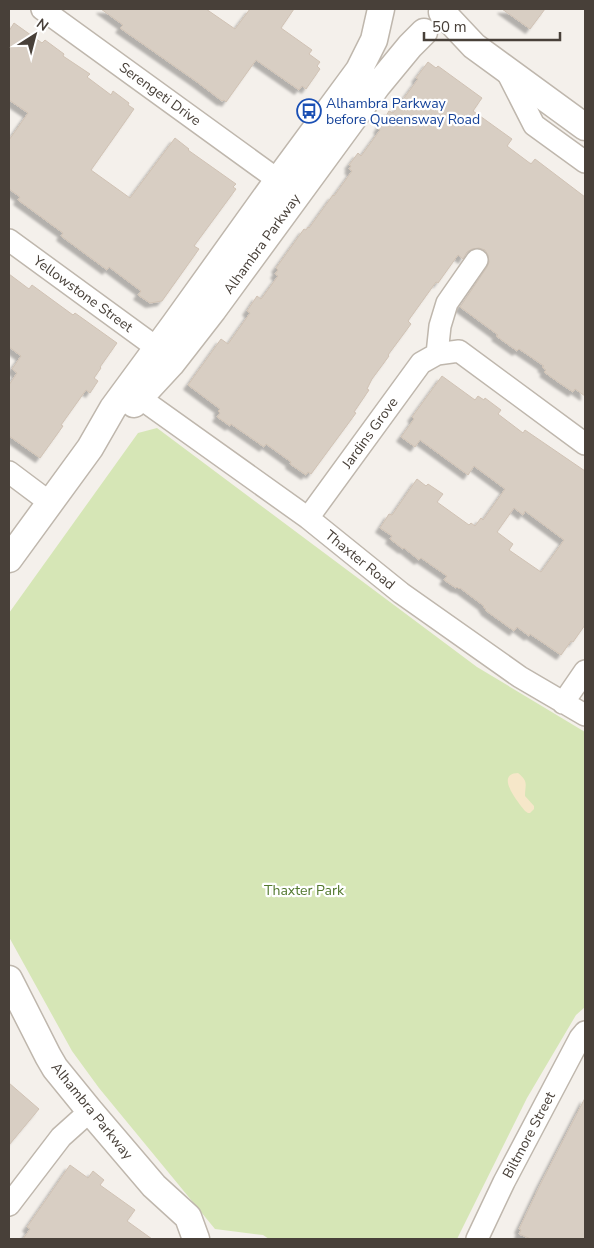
<svg xmlns="http://www.w3.org/2000/svg" width="594" height="1248" font-family="'Nunito Sans',sans-serif">
<style>
.green{fill:#d6e6b6}
.sand{fill:#f6e7c9}
.building{fill:#d8cec3;stroke:#d0c2b4;fill-rule:evenodd;filter:url(#shadow)}
.lines{fill:none;stroke-linecap:round;stroke-linejoin:round}
.minor-casing{stroke:#bfb7ad;stroke-width:24}
.tertiary-casing{stroke:#bfb7ad;stroke-width:29}
.minor{stroke:#fff;stroke-width:21}
.tertiary{stroke:#fff;stroke-width:26}
.labels{text-anchor:middle;dominant-baseline:central;stroke-width:4.5;stroke-linejoin:round;paint-order:stroke}
.street-label{font-size:14px;fill:#484039;stroke:#fff}
.transit-label{font-size:14px;fill:#164399;stroke:#fff;text-anchor:start}
.park-label{font-size:14px;fill:#52782e;stroke:#fff}
</style>
<defs>
<filter id="shadow"><feDropShadow dx="-4.5" dy="4.5" stdDeviation="1" flood-color="#0004"/></filter>
</defs>
<rect width="100%" height="100%" fill="#f4f0eb"/>
<path class="green" d="M157 428 477 667 585 732V1007L576 1015 527 1098 457 1239H269L263 1235 215 1229 99 1088 72 1051 9 937V613L138 433Z"/>
<path class="sand" d="M518 773C529 782 525 784 525 796L534 806V809L530 813H528L525 811C519 803 494 774 518 773Z"/>
<path class="building" d="M101 9H206L235 29 250 9H294L281 28 312 50 309 54 320 62 317 66 320 69 306 89 302 86 299 90 256 60 226 102 224 100 222 101 197 82 120 28 123 25Z
M502 9H545L530 29Z
M14 23 42 43 45 40 64 54 63 56 90 74 87 77 111 95 113 91 129 103 128 105 134 109 91 170 130 198 175 138 189 149 188 150 236 184 233 187 236 189 194 246 199 249 162 301 150 303 138 295 141 291 109 267 107 270 61 236 63 233 18 200 20 197 9 189V140L28 113 9 100V31Z
M428 62 436 68 438 66 482 98 473 111 512 139 507 146 531 164 535 159 585 197V396L575 389 573 392 558 382 544 372 546 370 542 367 544 366 519 349 517 351 496 336 498 335 460 307 487 267 489 262 488 255 485 250 479 248 472 249 467 252 463 259 458 255 438 283 436 282 408 321 411 324 388 355 389 356 372 379 367 389 369 390 354 412 356 413 311 474 308 472 306 475 290 464 291 462 266 444 264 447 231 424 230 426 217 417 220 413 218 411 220 409 188 385 221 339 228 344 250 313 247 311 257 296 261 299 278 276 275 274 278 270 276 268 304 229 306 230 308 227 309 228 333 195 334 196 352 171 349 169 351 166 349 165 358 153 361 156 380 130 378 129 389 111 393 113 418 79 416 78Z
M9 274 29 289 32 285 73 315 75 313 117 343 100 367 101 368 94 378 98 381 90 393 86 390 61 425 63 426 40 458 9 436V385L17 373 12 369 21 356 9 347Z
M442 376 475 400 478 396 484 400 485 398 501 410 498 414 523 433 525 430 585 471V625L573 642 571 641 561 655 530 634 529 636 517 627 514 631 485 610 486 609 483 607 484 606 460 588 459 589 457 587 456 588 444 580 447 576 421 558 419 560 404 548 403 549 390 539 392 536 380 528 389 514 392 515 417 479 426 486 428 484 443 494 437 502 469 525 471 523 475 526 481 518 483 520 505 489 474 466 468 475 420 440 415 447 401 437 414 419 412 417ZM514 508 523 515 525 511 564 540 541 572 509 550 513 544 497 532Z
M9 1083 39 1109 9 1145Z
M585 1098V1239H531L519 1234 521 1230 519 1229 541 1183Z
M70 1165 88 1178 93 1171 104 1180 100 1185 135 1210 127 1221 152 1239H23L30 1229 27 1227Z"/>
<g class="lines">
<g class="minor-casing">
<path id="minor" d="M42 9 278 180
M506 70 534 125 585 162
M9 240 157 348
M437 354 440 326 447 303 477 260
M140 398 308 518 401 593 520 677 585 715
M9 472 49 502
M308 518 421 363 437 354 459 351 585 444
M563 703 585 671
M9 1205 61 1137 90 1111
M477 1239 504 1182 580 1038 585 1032"/>
</g>
<g class="tertiary-casing">
<path id="tertiary" d="M442 12 474 46 585 127
M134 404 171 364 213 310 377 86 410 46 424 32
M9 559 90 448 113 408 174 325 278 180 359 70 374 40 381 9
M9 979 48 1056 55 1068 90 1111 154 1186 188 1217 196 1239"/>
</g>
<use href="#minor" class="minor"/>
<use href="#tertiary" class="tertiary"/>
</g>
<defs>
<g id="bus-ring" transform="scale(1.25)"><circle r="9.5" fill="#fff" stroke="#1a4fb4" stroke-width="1.5"/><path d="M-5-6H5V4H4V6H2V4H-2V6H-4V4H-5ZM-3.5-4V0h7V-4ZM-3.5 1.2v1.5H-2V1.2ZM2 1.2v1.5H3.5V1.2Z" fill="#1a4fb4"/></g>
</defs>
<g fill-rule="evenodd">
<use href="#bus-ring" x="309" y="111"/>
</g>
<g class="labels">
<g class="street-label">
<text transform="translate(160 94) rotate(36)">Serengeti Drive</text>
<text transform="translate(262 244) rotate(-54)">Alhambra Parkway</text>
<text transform="translate(83 294) rotate(36)">Yellowstone Street</text>
<text transform="translate(370 433) rotate(-54)">Jardins Grove</text>
<text transform="translate(360 560) rotate(39)">Thaxter Road</text>
<text transform="translate(92 1111) rotate(51)">Alhambra Parkway</text>
<text transform="translate(529 1135) rotate(-62)">Biltmore Street</text>
</g>
<g class="transit-label">
<text x="326" y="103">Alhambra Parkway<tspan x="326" dy="16">before Queensway Road</tspan></text>
</g>
<g class="park-label">
<text x="304" y="890">Thaxter Park</text>
</g>
</g>
<rect width="594" height="1248" fill="none" stroke="#484039" stroke-width="20"/>
<g transform="translate(35 35) rotate(36)" stroke="#ffffff" stroke-width="4" paint-order="stroke">
<path d="M0-4L9 19L0 12L-9 19Z" fill="#484039"/>
<text y="-8" font-size="14" font-weight="bold" text-anchor="middle" fill="#484039">N</text>
</g>
<path d="M424 32v8h136v-8" fill="none" stroke="#484039" stroke-width="2.5"/>
<text x="432" y="32" font-size="15" fill="#484039" stroke="#ffffff" stroke-width="4" paint-order="stroke">50 m</text>
</svg>
